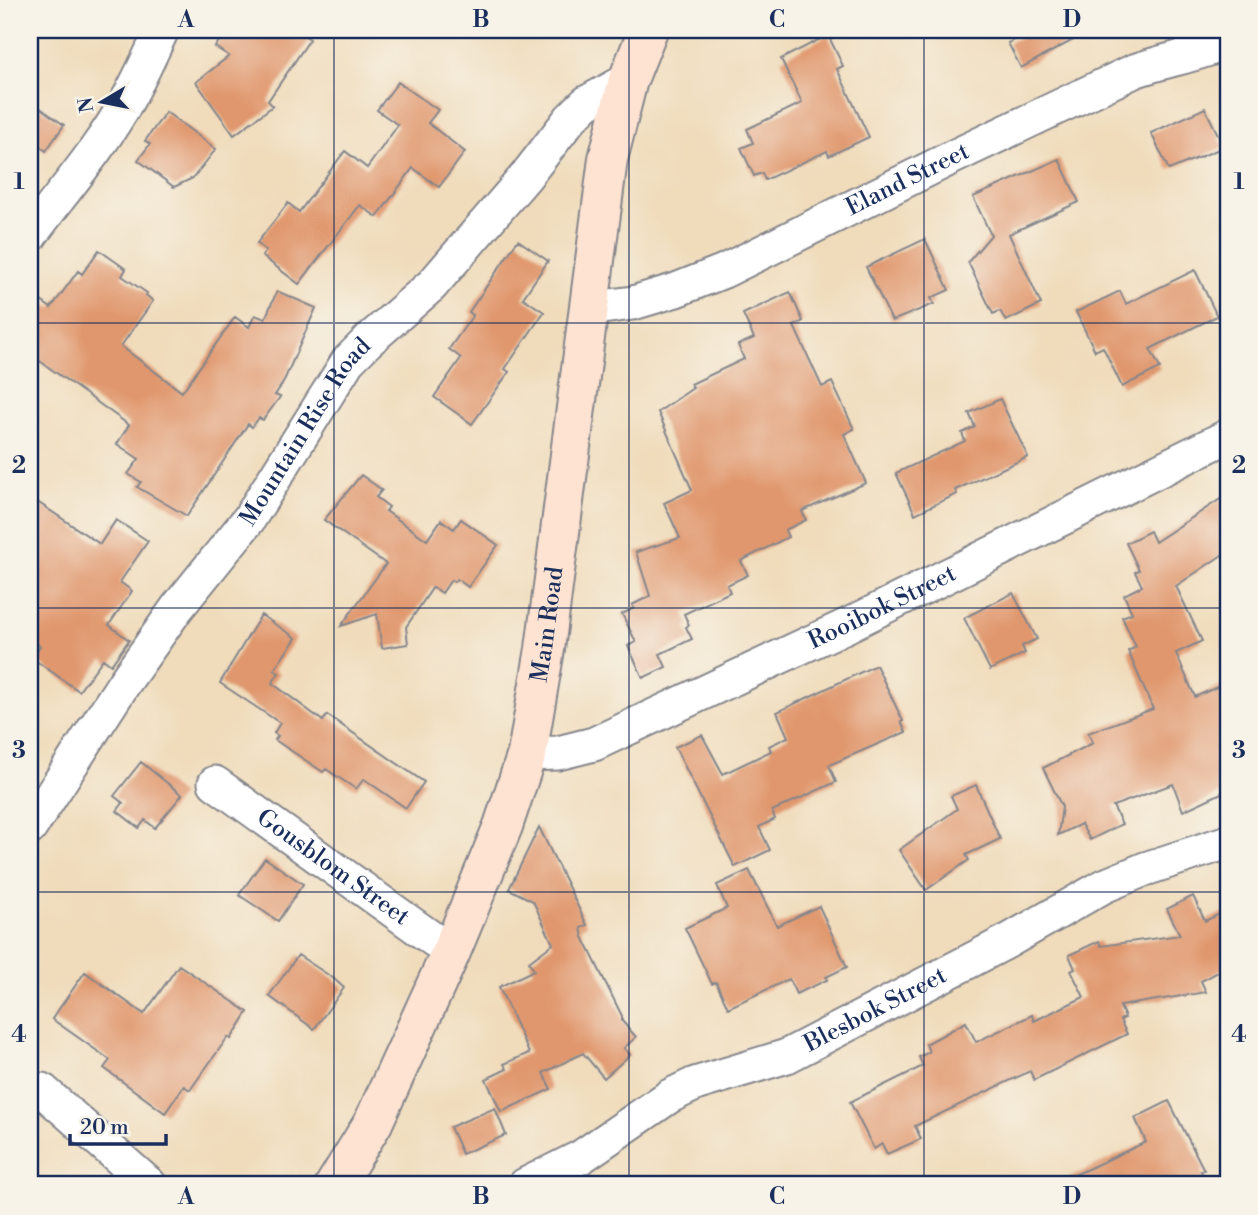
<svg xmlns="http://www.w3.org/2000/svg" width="1258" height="1215" font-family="'Libre Bodoni',serif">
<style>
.building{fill:#e0976d}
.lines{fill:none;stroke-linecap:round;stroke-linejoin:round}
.street-casing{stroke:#86868c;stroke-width:37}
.secondary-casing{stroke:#86868c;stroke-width:42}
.street{stroke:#fff;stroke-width:33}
.secondary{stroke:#fee3d2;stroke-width:38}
.grid{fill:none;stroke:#1b2f5e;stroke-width:2;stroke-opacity:0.55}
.labels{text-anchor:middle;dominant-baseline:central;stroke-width:5;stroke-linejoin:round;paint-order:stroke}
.street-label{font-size:24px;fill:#1b2f5e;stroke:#f7f3e8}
.neatline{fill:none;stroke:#1b2f5e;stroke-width:2.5}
.grid-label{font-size:23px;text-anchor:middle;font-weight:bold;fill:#1b2f5e}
</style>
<rect width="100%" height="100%" fill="#f7f3e8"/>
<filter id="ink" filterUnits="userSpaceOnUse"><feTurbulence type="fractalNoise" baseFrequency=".0143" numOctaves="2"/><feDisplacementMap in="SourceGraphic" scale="14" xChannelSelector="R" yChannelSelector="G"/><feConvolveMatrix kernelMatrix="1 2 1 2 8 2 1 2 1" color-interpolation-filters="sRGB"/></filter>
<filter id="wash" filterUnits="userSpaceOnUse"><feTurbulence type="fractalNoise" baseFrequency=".00686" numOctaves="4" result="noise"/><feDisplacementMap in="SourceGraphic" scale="28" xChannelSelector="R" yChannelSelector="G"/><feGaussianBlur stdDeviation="1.57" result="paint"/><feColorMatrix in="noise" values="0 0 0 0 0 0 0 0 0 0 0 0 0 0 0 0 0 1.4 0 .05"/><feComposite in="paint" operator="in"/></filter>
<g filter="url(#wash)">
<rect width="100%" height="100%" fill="#f0dcbb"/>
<g id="blocks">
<path class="building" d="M227 30H295L310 39 268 101 273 106 234 135 196 82 229 56 215 47Z
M1034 30H1092L1021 68 1008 43Z
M828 35 843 66 837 69 869 137 829 156 827 151 765 180 762 173 754 176 741 148 753 143 747 129 802 103 781 59Z
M398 82 438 110 428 123 465 152 439 187 413 168 377 217 360 205 299 284 262 256 266 251 257 243 288 203 299 212 345 151 367 168 398 125 377 110Z
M39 107 64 125 46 151 30 139V121Z
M1205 108 1224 147 1169 170 1151 133Z
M166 112 216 149 193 178 174 187 138 160 150 144 145 141Z
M1059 159 1079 202 1009 234 1041 304 1006 321 1000 311 993 314 968 262 991 235 973 197Z
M925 239 949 290 931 298 934 304 892 321 866 267Z
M518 240 548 261 523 298 544 312 505 369 509 372 472 424 434 397 461 358 449 349 473 315 469 312Z
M99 250 126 269 122 276 147 293 146 295 153 301 121 346 182 392 235 317 249 327 255 315 265 319 277 291 316 308 283 383 275 395 280 397 263 420 259 418 252 427 248 424 187 516 137 487 141 482 128 474 139 459 117 444 129 425 30 354V316L41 301 51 308 78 271 82 274Z
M1195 270 1217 316 1150 349 1160 368 1122 387 1103 347 1095 351 1076 312 1120 291 1126 304Z
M790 292 803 321 794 326 822 387 832 382 854 429 844 434 866 483 802 511 806 520 785 530 788 537 741 561 748 575 727 585 730 592 684 614 689 625 686 627 692 639 660 654 666 667 643 678 628 646 636 642 622 614 634 608 632 605 650 596 636 552 680 538 664 503 692 490 658 412 693 388 691 384 744 359 738 345 754 338 743 314Z
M1000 399 1028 457 955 490 957 494 915 514 896 473 965 441 962 433 975 427 969 413Z
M361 475 382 490 376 497 389 507 386 511 427 540 441 520 454 529 461 519 498 545 468 587 457 579 454 582 451 580 442 593 433 587 406 627 408 644 382 648 377 614 341 626 386 564 324 520Z
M1228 494V551L1176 586 1202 641 1176 653 1195 697 1228 682V790L1183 811 1173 784 1113 806 1122 824 1090 840 1081 824 1058 835 1062 807 1043 768 1093 743 1088 733 1153 709 1128 651 1136 647 1122 617 1132 613 1124 595 1142 586 1135 572 1139 570 1126 543 1150 531 1155 542Z
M30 497 100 544 116 520 148 541 120 582 132 591 109 625 129 640 111 665 103 659 79 691 32 658 40 646 30 639Z
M1013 593 1037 639 1022 646 1025 653 990 670 964 618Z
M261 615 296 638 274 670 279 673 272 683 323 721 327 715 424 782 406 808 364 779 356 789 326 769 323 772 275 740 278 736 274 733 280 723 220 683Z
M876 665 903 721 901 722 906 732 829 765 836 782 772 811 775 819 759 827 770 850 735 867 675 747 702 735 723 774 771 751 769 746 788 737 777 712Z
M141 762 182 795 155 828 145 820 139 828 117 811 123 803 114 796Z
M976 785 1000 839 966 855 969 860 926 890 899 850 957 809 951 796Z
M539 827 587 925 581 928 583 937 622 1016V1021L636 1037 624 1048 630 1055 604 1078 583 1053 543 1073 551 1089 501 1112 486 1079 507 1069 504 1064 529 1053 499 987 534 970 529 962 553 944 533 901 509 889Z
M265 858 303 884 278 921 239 895Z
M749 870 777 926 819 906 847 967 826 977 827 980 796 994 789 979 728 1008 716 982 712 984 685 928 727 908 717 885Z
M1193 896 1205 921 1228 910V967L1201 981 1206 992 1120 1006 1125 1018 1120 1020 1127 1034 1034 1080 1030 1071 915 1126 921 1139 887 1154 882 1144 874 1149 850 1102 923 1066 919 1057 929 1052 926 1044 966 1022 976 1042 1032 1015 1034 1021 1084 997 1071 971 1075 969 1069 955 1099 941 1101 946 1180 935 1167 909Z
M298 955 333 978 344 988 314 1029 269 996Z
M179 965 248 1012 231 1039 228 1037 190 1090 184 1086 165 1113 104 1068 110 1060 52 1019 85 972 144 1014Z
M1169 1101 1204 1170 1201 1171 1208 1185H1053L1146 1142 1135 1118Z
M495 1108 506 1135 462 1154 450 1127Z"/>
</g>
</g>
<g filter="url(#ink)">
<use href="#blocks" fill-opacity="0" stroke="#86868c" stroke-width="2"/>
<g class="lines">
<g class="street-casing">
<g id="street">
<path d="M30 236C63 191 101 148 128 99 141 76 151 53 162 30"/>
<path id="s1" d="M587 309 633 303 676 290 724 271 953 157 1134 71C1165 60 1198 55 1228 42"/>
<path id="s2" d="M527 754 558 753 594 744 848 625 1228 436"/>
<path id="s3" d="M215 783 451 952"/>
<path id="s4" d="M30 828 124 683 177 608 249 519 348 361 368 341 432 285 526 176 570 119 586 103 628 80"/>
<path d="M42 1090 150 1185"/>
<path id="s5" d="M525 1185 581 1157 670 1096 695 1084 787 1056 1008 941 1104 886 1145 869 1228 842"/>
</g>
</g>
<g class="secondary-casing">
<g id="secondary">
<path id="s6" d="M335 1185 373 1123 451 952 503 826 527 754 545 649 608 159 628 80 648 30"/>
</g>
</g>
<use href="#street" class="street"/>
<use href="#secondary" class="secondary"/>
</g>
</g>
<path class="grid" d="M334 30V1185M629 30V1185M924 30V1185M30 323H1228M30 608H1228M30 892H1228"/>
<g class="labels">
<g class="street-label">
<text stroke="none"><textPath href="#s1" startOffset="348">Eland Street</textPath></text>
<text stroke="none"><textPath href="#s4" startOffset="483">Mountain Rise Road</textPath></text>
<text stroke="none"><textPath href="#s2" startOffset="387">Rooibok Street</textPath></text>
<text stroke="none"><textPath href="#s6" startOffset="604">Main Road</textPath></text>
<text stroke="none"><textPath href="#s3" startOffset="145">Gousblom Street</textPath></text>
<text stroke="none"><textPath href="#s5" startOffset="394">Blesbok Street</textPath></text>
</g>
</g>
<rect width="1258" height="1215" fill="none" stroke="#f7f3e8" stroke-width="77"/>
<g transform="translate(102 102) rotate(260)" stroke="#f7f3e8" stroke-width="5" paint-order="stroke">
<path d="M0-5L12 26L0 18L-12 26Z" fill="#1b2f5e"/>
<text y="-10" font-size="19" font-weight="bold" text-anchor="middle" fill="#1b2f5e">N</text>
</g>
<path d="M70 1134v10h96v-10" fill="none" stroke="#1b2f5e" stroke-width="3.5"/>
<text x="80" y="1134" font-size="21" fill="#1b2f5e" stroke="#f7f3e8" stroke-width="5" paint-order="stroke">20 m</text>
<rect x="38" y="38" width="1182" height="1138" class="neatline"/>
<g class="grid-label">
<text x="186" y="27">A</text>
<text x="481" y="27">B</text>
<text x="777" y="27">C</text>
<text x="1072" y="27">D</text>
<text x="19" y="189">1</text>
<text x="1239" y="189">1</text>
<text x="19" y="473">2</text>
<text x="1239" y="473">2</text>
<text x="19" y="758">3</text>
<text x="1239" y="758">3</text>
<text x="19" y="1042">4</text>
<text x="1239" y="1042">4</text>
<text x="186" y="1204">A</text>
<text x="481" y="1204">B</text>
<text x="777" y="1204">C</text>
<text x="1072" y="1204">D</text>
</g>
</svg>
